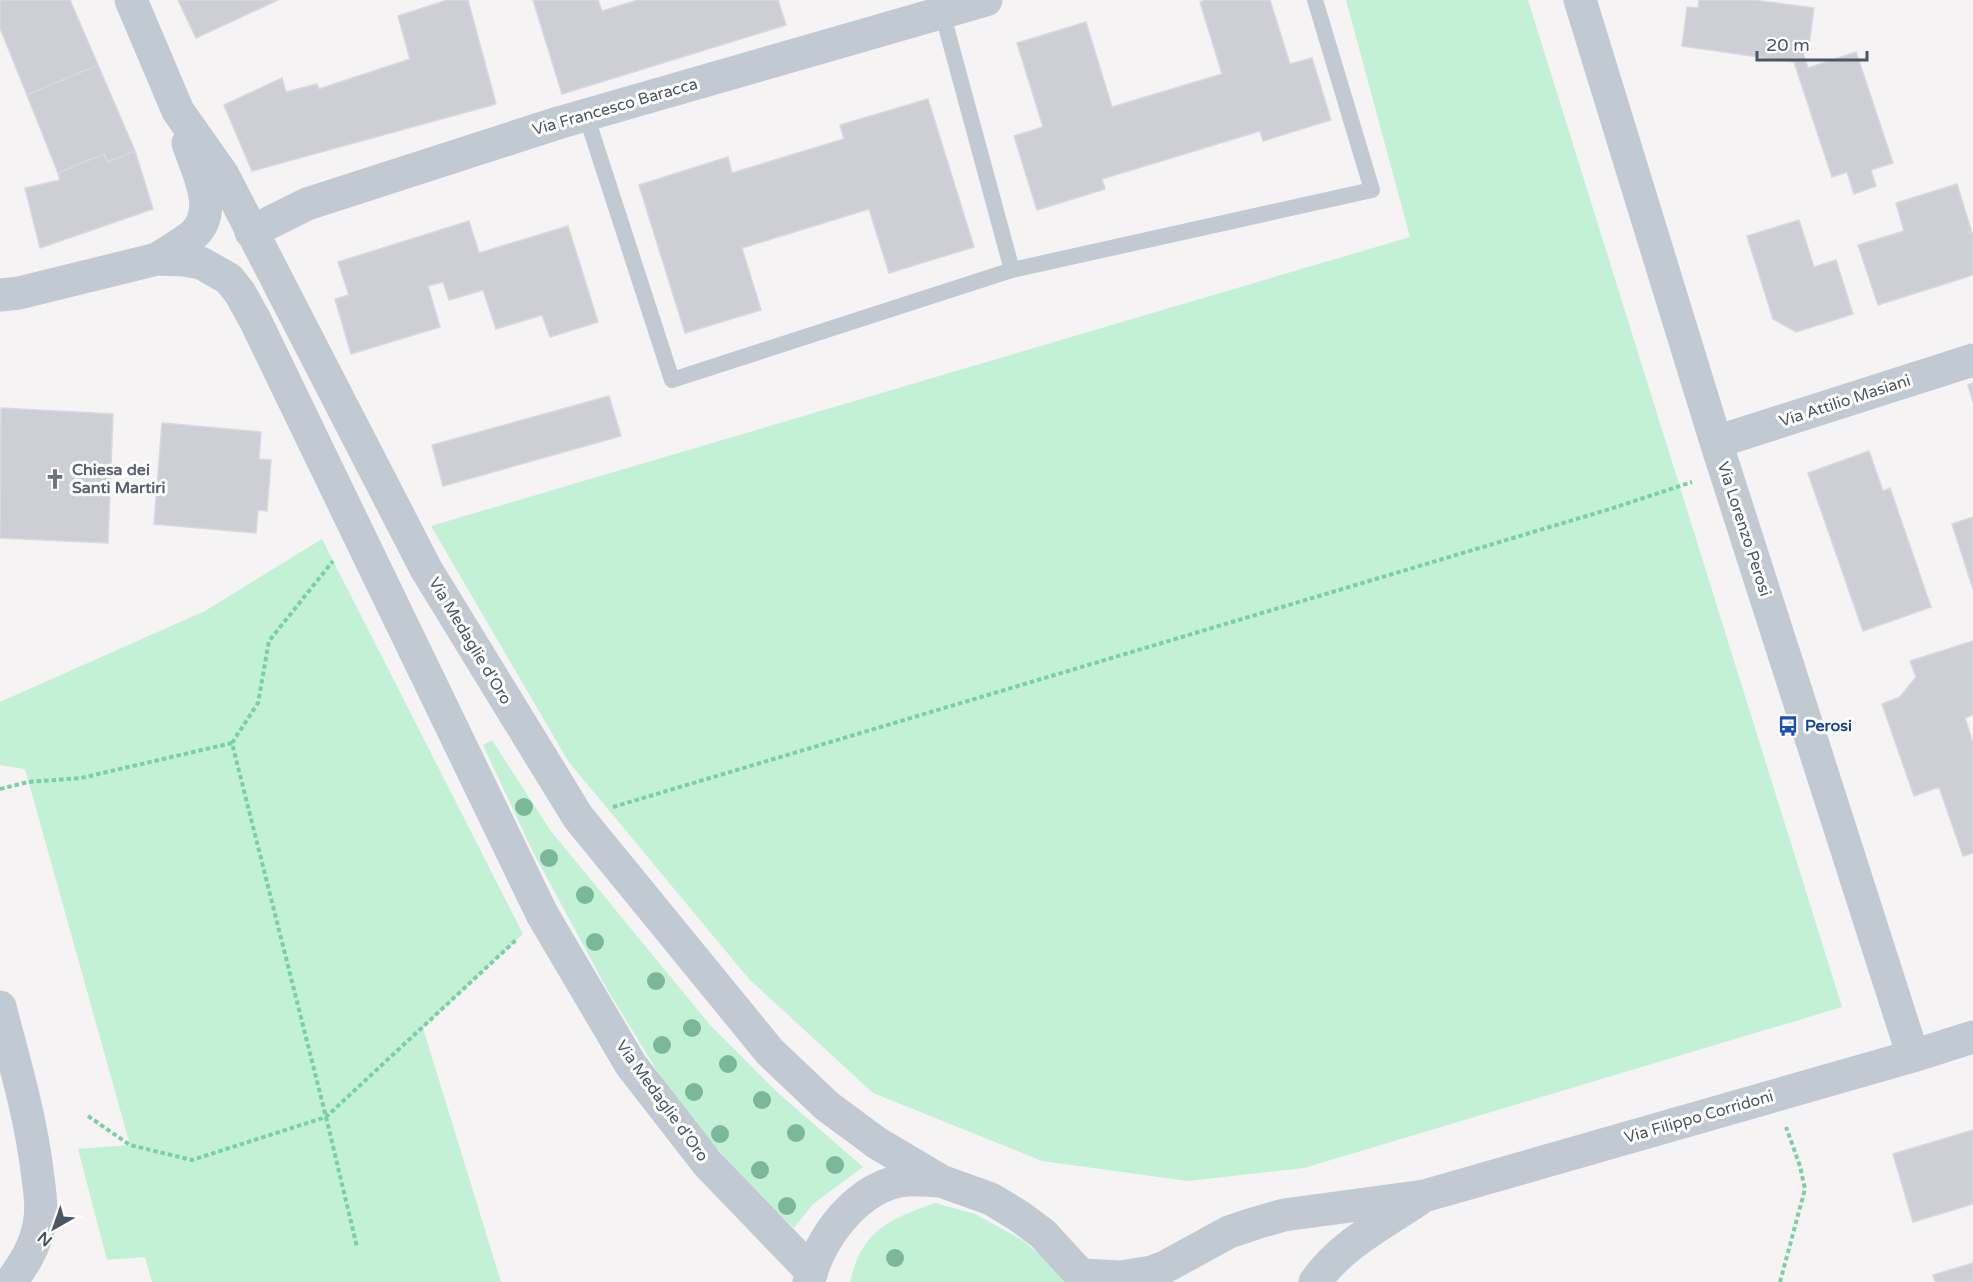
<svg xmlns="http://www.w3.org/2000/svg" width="1973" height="1282" font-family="'Varela Round',sans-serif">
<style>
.green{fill:#c3f1d5}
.building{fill:#cdcfd5;stroke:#d7d9de;stroke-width:1.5}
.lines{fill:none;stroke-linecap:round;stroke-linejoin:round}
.path{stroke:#7ad0a6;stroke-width:4;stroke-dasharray:4.5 3;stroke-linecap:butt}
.service{stroke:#c1cad2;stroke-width:16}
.minor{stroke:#c1cad2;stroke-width:33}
.tertiary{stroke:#c1cad2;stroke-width:33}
.tree{fill:#7bb799}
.labels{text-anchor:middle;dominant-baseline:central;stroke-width:6;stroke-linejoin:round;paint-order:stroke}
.street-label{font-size:16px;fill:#4a5661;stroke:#fff}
.worship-label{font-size:16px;font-weight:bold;fill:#5b616d;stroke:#fff;text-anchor:start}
.transit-label{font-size:16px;font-weight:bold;fill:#164399;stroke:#fff;text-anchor:start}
</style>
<rect width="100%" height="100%" fill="#f5f3f3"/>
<path class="green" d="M1346 0H1528L1842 1007 1304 1168 1188 1181 1042 1161 873 1093 749 979 568 761 431 526 1410 237Z
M322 539 523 934 423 1028 501 1282H152L145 1257 107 1260 78 1149 130 1145 25 769 0 765V702L205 611Z
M492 740 550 830 710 1025 776 1091 863 1167 813 1204 794 1228 758 1195 675 1100 607 989 532 850 483 745Z
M935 1203 975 1214 1022 1240 1066 1276 1071 1282H850C862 1230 888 1220 935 1203Z"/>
<path class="building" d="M0 0H70L98 65 27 95 0 28Z
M178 0H278L196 38Z
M447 0H468L496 104 252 171 224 105 282 78 286 92 317 84 319 89 410 59 398 16Z
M533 0H598L602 11 638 0H778L786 25 562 94Z
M1206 0H1270L1290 64 1312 58 1331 120 1263 141 1260 131 1102 179 1105 189 1037 210 1014 136 1043 127 1017 43 1086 22 1112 107 1222 74 1200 2Z
M1699 0H1753L1814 8 1809 45 1803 44 1802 50 1808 68 1856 52 1893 163 1871 170 1876 186 1854 194 1847 172 1832 177 1794 62 1682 46 1687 7 1698 8Z
M98 65 135 151 108 162 104 154 58 173 27 95Z
M928 99 974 247 889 273 869 209 742 248 761 310 685 333 639 185 728 157 732 173 844 139 840 125Z
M135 151 153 209 40 248 25 188 60 180 58 173 104 154 108 162Z
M1957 184 1973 236V275L1878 305 1858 245 1904 231 1896 203Z
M1799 220 1814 267 1836 260 1853 314 1796 332 1773 319 1747 236Z
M469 221 479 253 568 226 598 322 550 337 542 315 496 329 483 290 449 300 443 282 428 286 440 327 351 354 335 299 349 295 338 262Z
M1973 383V402L1968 385Z
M609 396 621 436 443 486 432 445Z
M1 408 113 414 108 543 0 538Z
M162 423 261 432 259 459 271 460 267 511 258 510 256 533 154 524Z
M1869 451 1883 491 1890 488 1931 607 1863 631 1808 473Z
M1973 517V589L1952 524Z
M1973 641V715L1965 718 1973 743V853L1963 856 1939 787 1914 796 1882 704 1900 697 1916 677 1910 661Z
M1973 1130V1204L1913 1222 1893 1154Z
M1973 1263V1282H1935L1933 1275Z"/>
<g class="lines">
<path class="path" d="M232 743 258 703 269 641 333 561
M0 789 28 782 81 778 232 743 326 1117 357 1247
M613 807 1610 509 1692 482
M88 1116 130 1145 192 1160 326 1117 516 940
M1780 1282 1805 1189 1800 1166 1786 1127"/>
<path class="service" d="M586 115 672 380 1012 270 942 12
M1012 270 1372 190 1315 0"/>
<path class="minor" d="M1580 0 1716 442 1913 1056
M251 232 307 204 558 123 986 0
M1716 442 1973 360
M0 1007C14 1061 30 1114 37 1170 39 1188 43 1206 39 1225 35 1247 24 1264 11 1282
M1082 1275 1120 1277 1152 1272 1165 1267 1229 1232 1256 1223 1284 1215 1424 1196 1913 1056 1973 1037
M1315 1282C1340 1246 1382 1224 1418 1200"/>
<path class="tertiary" d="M131 0 178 111 223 175 426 569 578 817 770 1052 827 1106 877 1143 941 1181 991 1199 1019 1216 1043 1234 1087 1282
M157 259C169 251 182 244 193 235 220 211 197 171 188 143
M0 295 19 293 157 259 183 260 201 263 229 279 240 293 255 320 542 914 631 1065 708 1164 811 1271
M809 1282C818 1238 860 1183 908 1180 919 1179 930 1181 941 1181"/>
</g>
<g class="tree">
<circle cx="524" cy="807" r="9"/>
<circle cx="549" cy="858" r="9"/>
<circle cx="585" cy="895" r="9"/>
<circle cx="595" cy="942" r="9"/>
<circle cx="656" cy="981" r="9"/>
<circle cx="692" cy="1028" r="9"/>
<circle cx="662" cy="1045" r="9"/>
<circle cx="728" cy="1064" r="9"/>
<circle cx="694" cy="1092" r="9"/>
<circle cx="762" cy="1100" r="9"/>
<circle cx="796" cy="1133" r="9"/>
<circle cx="720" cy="1134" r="9"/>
<circle cx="835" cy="1165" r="9"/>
<circle cx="760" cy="1170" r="9"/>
<circle cx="787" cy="1206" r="9"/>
<circle cx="895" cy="1258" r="9"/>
</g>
<defs>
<g id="church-bare" transform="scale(1.62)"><path d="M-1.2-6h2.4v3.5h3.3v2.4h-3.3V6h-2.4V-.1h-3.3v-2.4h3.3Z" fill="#6b7280" stroke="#fff" stroke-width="2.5" paint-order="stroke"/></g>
<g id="bus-bare" transform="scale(1.62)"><path d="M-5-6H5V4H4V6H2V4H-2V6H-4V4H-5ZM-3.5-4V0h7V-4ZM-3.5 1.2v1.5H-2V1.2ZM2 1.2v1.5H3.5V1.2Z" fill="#1a4fb4" stroke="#fff" stroke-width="2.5" paint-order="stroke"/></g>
</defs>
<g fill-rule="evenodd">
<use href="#church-bare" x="55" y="479"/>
<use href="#bus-bare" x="1788" y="726"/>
</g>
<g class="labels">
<g class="street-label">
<text transform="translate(615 107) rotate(-16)">Via Francesco Baracca</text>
<text transform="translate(1845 401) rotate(-18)">Via Attilio Masiani</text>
<text transform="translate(1744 529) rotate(72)">Via Lorenzo Perosi</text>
<text transform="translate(470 641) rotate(59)">Via Medaglie d'Oro</text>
<text transform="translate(662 1101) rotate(54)">Via Medaglie d'Oro</text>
<text transform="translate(1699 1117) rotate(-16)">Via Filippo Corridoni</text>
</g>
<g class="worship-label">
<text x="72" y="470">Chiesa dei<tspan x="72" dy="18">Santi Martiri</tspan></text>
</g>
<g class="transit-label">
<text x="1805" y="726">Perosi</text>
</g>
</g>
<g transform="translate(54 1228) rotate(220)" stroke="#ffffff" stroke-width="4.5" paint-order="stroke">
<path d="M0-4.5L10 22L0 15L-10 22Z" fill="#4a5661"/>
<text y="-9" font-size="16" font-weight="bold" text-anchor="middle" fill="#4a5661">N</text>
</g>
<path d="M1757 51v9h110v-9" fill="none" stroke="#4a5661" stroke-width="3"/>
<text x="1766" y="51" font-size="18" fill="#4a5661" stroke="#ffffff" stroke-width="4.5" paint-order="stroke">20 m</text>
</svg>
